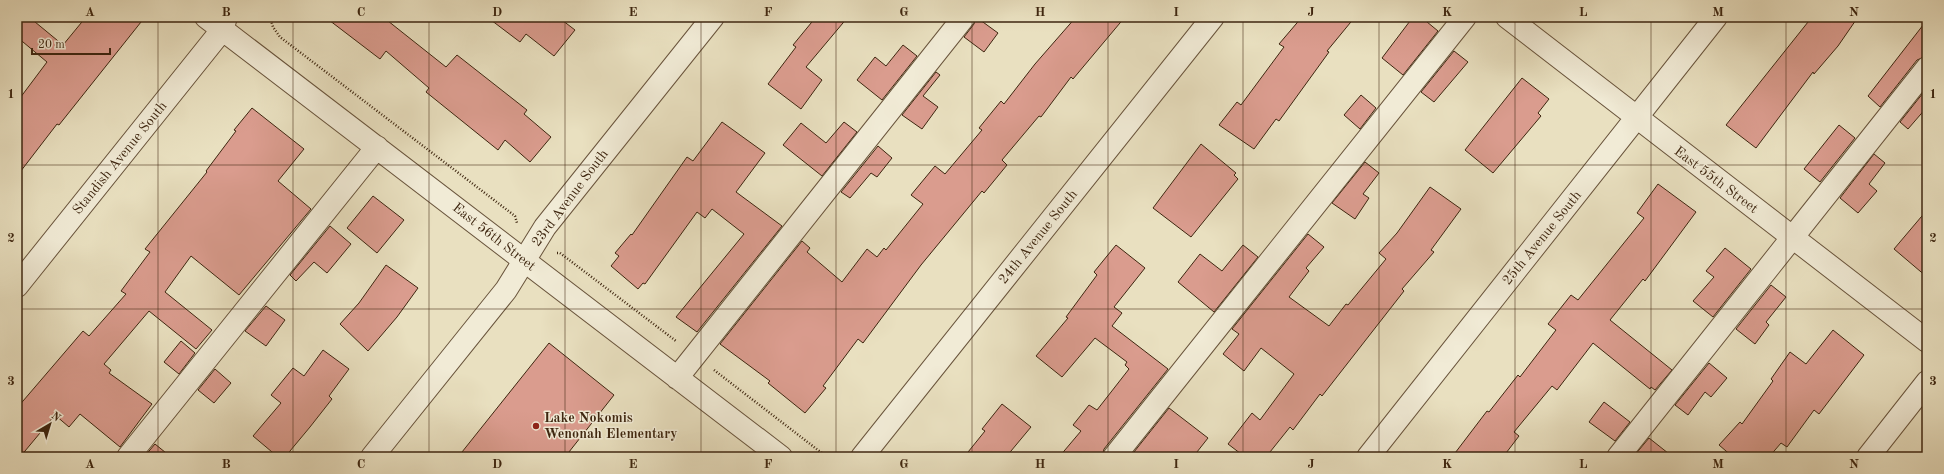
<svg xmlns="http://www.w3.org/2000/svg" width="1944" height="474" font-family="'Old Standard TT',serif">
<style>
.building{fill:#da9c8e;stroke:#3e2610}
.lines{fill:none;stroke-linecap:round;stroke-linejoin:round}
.minor-casing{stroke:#69543c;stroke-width:24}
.path{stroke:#3e2610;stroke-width:2.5;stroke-dasharray:1 2;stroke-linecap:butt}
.minor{stroke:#f1ebd6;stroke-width:22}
.grid{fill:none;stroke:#3e2610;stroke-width:1;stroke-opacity:0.55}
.poi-dot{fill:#8f2418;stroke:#f1ebd6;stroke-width:1.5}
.labels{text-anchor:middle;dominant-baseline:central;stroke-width:3;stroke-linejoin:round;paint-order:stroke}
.street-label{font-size:14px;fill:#3e2610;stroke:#f1ebd6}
.poi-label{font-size:14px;font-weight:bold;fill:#3e2610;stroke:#f1ebd6;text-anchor:start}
.neatline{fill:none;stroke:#3e2610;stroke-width:1.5}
.grid-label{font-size:13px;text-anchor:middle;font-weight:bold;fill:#3e2610}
</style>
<rect width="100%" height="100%" fill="#e9e0c0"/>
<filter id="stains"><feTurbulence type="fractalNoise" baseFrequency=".005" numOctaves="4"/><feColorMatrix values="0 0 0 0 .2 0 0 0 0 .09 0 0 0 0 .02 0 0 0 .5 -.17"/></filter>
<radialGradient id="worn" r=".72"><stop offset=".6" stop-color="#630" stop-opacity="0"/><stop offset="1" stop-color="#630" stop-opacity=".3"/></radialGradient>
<path class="building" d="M17 17H29L63 45 86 17H145L59 125 57 124 17 176V102L47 62 17 37Z
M325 17H383L446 67 457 55 527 110 524 114 551 137 530 162 505 140 498 150 426 92 429 88 386 51 380 59Z
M487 17H558L575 30 554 56 526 34 520 42Z
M816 17H848L806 67 822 80 801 109 768 84 796 47 793 45Z
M976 17 998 33 984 52 964 37 974 24Z
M1076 17H1125L1073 79 1071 77 1041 117 1039 116 1002 160 1007 165 984 193 982 191 921 265 863 343 858 339 823 386 826 388 805 413 768 383 770 381 720 344 802 241 810 248 807 252 842 282 867 249 877 257 884 248 886 250 923 204 911 195 935 166 945 174 982 130 979 128 1001 101 1004 104 1035 64Z
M1302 17H1355L1327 51 1329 52 1279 121 1276 119 1254 149 1219 125 1237 102 1241 105 1284 47 1279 44Z
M1413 17H1421L1438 31 1403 75 1382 58Z
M1812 17H1858L1838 46 1814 74 1813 72 1756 148 1726 125Z
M1927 20V56L1917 60 1880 107 1868 96Z
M903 45 917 56 882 100 857 80 875 57 886 66Z
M1454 51 1468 62 1434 102 1421 92Z
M936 72 940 75 923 96 938 107 922 129 902 115Z
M1522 78 1549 99 1538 113 1541 116 1493 173 1465 150Z
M1927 88V107L1908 129 1900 122Z
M1361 95 1376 108 1360 129 1344 115Z
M252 108 304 149 278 181 311 209 239 295 191 256 165 292 212 330 196 349 149 311 104 364 111 370 109 373 152 404 120 447 80 414 69 427 55 415 20 457H17V408L83 331 89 336 126 294 121 291 150 252 145 249 207 172 206 171 236 131 234 130Z
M722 122 765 153 736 192 782 226 697 332 676 317 744 234 712 209 705 218 697 212 645 284 643 283 638 289 611 266 619 256 615 253 631 234 632 235 687 157 693 161Z
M844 122 857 132 822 176 783 145 801 123 826 143Z
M1839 125 1855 138 1820 182 1804 169Z
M1201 144 1236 173 1234 175 1238 179 1191 237 1153 208Z
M878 146 892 158 877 177 871 173 850 198 841 192Z
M1874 154 1885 163 1869 184 1877 191 1858 213 1840 198Z
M1365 162 1379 173 1363 194 1369 198 1355 219 1332 203Z
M1658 184 1696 212 1645 281 1643 279 1610 320 1672 370 1655 390 1651 387 1650 389 1593 343 1557 390 1552 386 1514 432 1519 436 1503 457H1452L1487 411 1489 412 1518 375 1520 377 1556 330 1548 324 1571 295 1578 300 1644 218 1637 213Z
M1430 187 1461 209 1431 250 1434 252 1402 289 1404 291 1322 396 1320 394 1293 430 1290 427 1266 457H1245L1228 444 1252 413 1260 420 1294 374 1261 348 1244 371 1223 354 1239 334 1232 329 1308 234 1324 247 1306 268 1309 271 1289 297 1329 326 1346 304 1348 305 1386 259 1379 253 1397 233Z
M373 196 404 220 377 253 347 228Z
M1927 210V277L1894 249Z
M330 226 351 244 327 273 314 262 296 281 290 275Z
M1116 245 1145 268 1114 307 1122 313 1112 326 1168 369 1104 449 1102 457H1059L1081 431 1073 425 1089 405 1097 410 1129 369 1125 365 1127 362 1095 338 1062 377 1036 356 1068 318 1066 317 1097 275 1094 272Z
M1243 245 1258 257 1214 312 1178 282 1200 254 1222 271Z
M1725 248 1751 269 1713 317 1693 301 1714 277 1706 271Z
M386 265 418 288 397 317 368 351 340 324 359 303Z
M1771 285 1786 297 1766 322 1769 325 1755 344 1736 329Z
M266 306 285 320 266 346 245 331Z
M1833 330 1864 355 1819 414 1814 410 1787 447 1781 443 1769 457H1733L1719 445 1740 422 1742 424 1773 381 1771 379 1790 352 1806 364Z
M181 341 195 353 179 374 164 362Z
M549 343 614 395 565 457H458Z
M323 350 349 369 329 396 332 399 310 427 285 457H278L253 436 281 403 271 395 293 368 304 376Z
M1709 363 1727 378 1711 397 1705 392 1688 415 1675 405Z
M215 369 231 383 214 403 198 390Z
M1604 402 1630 422 1615 441 1589 422Z
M1002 404 1031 427 1006 457H964L985 431 982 429Z
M1169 408 1208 438 1193 457H1130Z
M1649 438 1673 457 1634 456Z
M155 444 171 457H144Z"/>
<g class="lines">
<g class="minor-casing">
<path id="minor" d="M206 17 781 457
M1507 17 1927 341
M17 286 222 30 226 17
M677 378 964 17
M128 457 377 147
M372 457 506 290 545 227 713 17
M862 457 1213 17
M1114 457 1465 17
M1368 457 1716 17
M1618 457 1927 68
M1868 457 1927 382"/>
</g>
<path class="path" d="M270 17 273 27 280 37 515 216 517 223
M557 253H560L676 341
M714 370 827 457"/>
<use href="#minor" class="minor"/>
</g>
<path class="grid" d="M158 17V457M293 17V457M429 17V457M565 17V457M701 17V457M836 17V457M972 17V457M1108 17V457M1243 17V457M1379 17V457M1515 17V457M1651 17V457M1786 17V457M17 165H1927M17 309H1927"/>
<circle class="poi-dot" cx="536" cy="426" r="4"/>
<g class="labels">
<g class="street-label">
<text transform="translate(120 158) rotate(-51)">Standish Avenue South</text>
<text transform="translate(1716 180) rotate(37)">East 55th Street</text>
<text transform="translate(570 198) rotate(-53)">23rd Avenue South</text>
<text transform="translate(494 237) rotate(38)">East 56th Street</text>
<text transform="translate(1038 237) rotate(-51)">24th Avenue South</text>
<text transform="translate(1542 238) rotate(-51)">25th Avenue South</text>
</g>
<g class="poi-label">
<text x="544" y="418">Lake Nokomis<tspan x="544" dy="16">Wenonah Elementary</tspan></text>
</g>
</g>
<rect width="1944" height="474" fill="none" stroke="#e9e0c0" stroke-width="44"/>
<g transform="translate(50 424) rotate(38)" stroke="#f1ebd6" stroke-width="3" paint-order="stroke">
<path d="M0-3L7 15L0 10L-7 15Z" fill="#3e2610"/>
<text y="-6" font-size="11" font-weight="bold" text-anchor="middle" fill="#3e2610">N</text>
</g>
<path d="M32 48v6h78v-6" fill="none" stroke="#3e2610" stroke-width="2"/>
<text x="38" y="48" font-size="12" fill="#3e2610" stroke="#f1ebd6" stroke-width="3" paint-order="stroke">20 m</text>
<rect x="22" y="22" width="1900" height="430" class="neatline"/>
<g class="grid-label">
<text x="90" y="16">A</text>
<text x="226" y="16">B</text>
<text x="361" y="16">C</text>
<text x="497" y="16">D</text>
<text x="633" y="16">E</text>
<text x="768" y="16">F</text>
<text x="904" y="16">G</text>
<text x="1040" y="16">H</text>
<text x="1176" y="16">I</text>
<text x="1311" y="16">J</text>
<text x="1447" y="16">K</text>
<text x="1583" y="16">L</text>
<text x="1718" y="16">M</text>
<text x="1854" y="16">N</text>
<text x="11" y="98">1</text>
<text x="1933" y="98">1</text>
<text x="11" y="242">2</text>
<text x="1933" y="242">2</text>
<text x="11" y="385">3</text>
<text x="1933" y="385">3</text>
<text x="90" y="468">A</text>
<text x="226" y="468">B</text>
<text x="361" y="468">C</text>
<text x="497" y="468">D</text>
<text x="633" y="468">E</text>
<text x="768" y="468">F</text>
<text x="904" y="468">G</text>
<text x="1040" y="468">H</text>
<text x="1176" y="468">I</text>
<text x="1311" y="468">J</text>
<text x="1447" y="468">K</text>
<text x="1583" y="468">L</text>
<text x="1718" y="468">M</text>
<text x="1854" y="468">N</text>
</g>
<rect width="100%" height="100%" filter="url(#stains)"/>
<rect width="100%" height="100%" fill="url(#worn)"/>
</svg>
